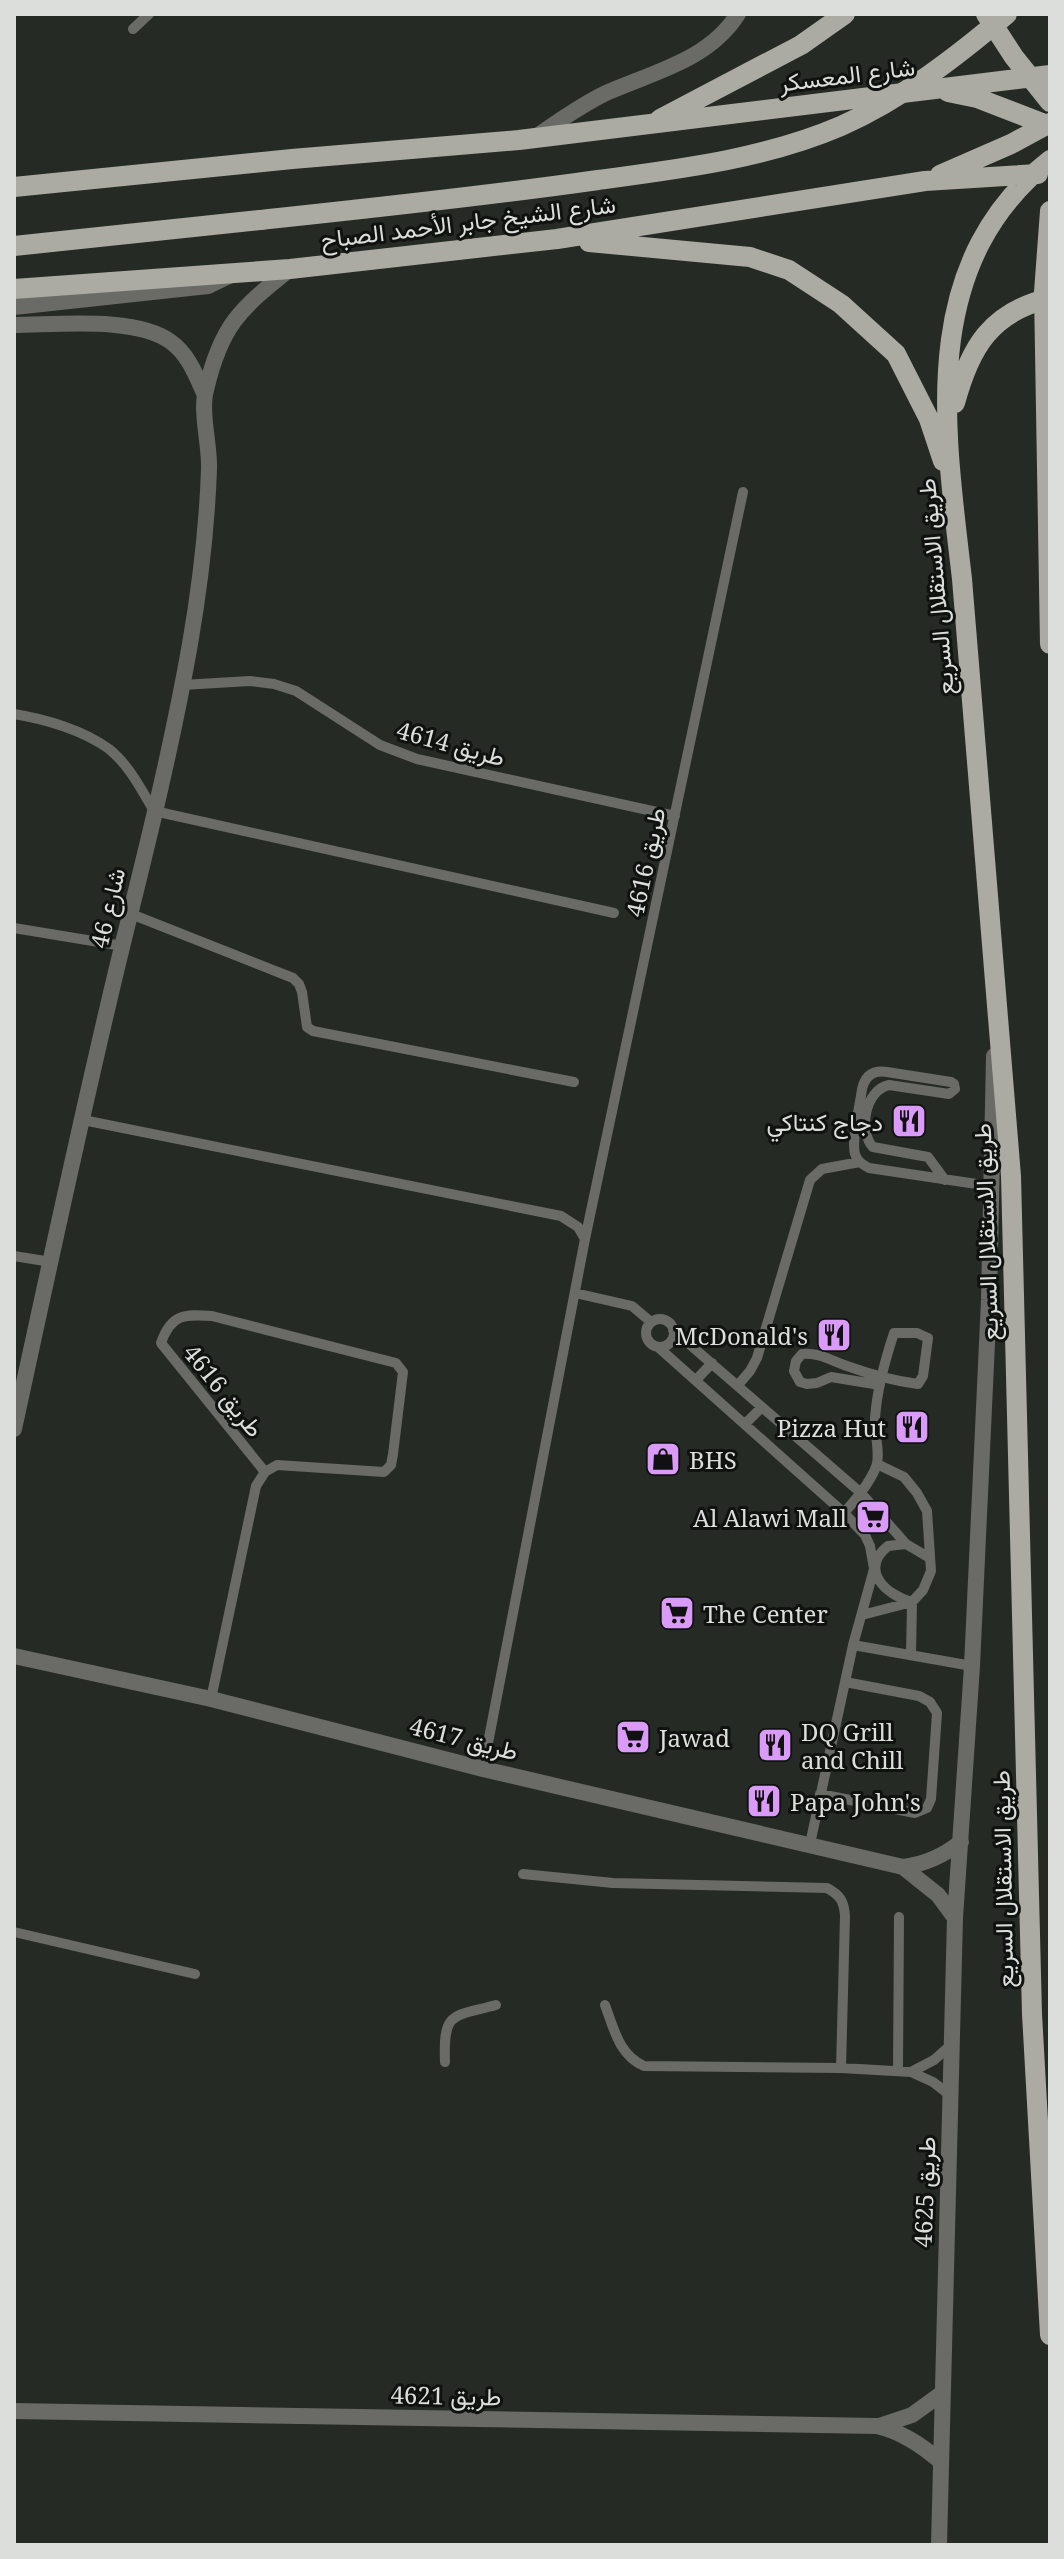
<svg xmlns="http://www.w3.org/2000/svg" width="1064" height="2559" font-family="'Noto Serif',Vazirmatn,serif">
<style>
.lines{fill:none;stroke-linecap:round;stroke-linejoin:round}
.service{stroke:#6a6a66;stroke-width:10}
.minor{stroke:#6a6a66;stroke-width:16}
.tertiary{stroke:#6a6a66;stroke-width:16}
.primary{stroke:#ababa3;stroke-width:20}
.primary-bridge{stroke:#ababa3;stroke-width:20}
.labels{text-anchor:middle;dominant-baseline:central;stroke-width:6;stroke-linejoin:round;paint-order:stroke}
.street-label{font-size:24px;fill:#dbdeda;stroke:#0f120f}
.poi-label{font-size:24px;fill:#dbdeda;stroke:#0f120f;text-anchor:start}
</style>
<rect width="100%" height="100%" fill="#252a24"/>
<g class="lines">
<path class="service" d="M133 29 149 14
M182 685 250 681 274 684 296 691 380 745 417 759 675 816
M14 714C45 719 83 730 109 749 129 765 141 789 154 811L614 913
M131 914 293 978 299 984 302 992 307 1027 313 1031 574 1082
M14 928 123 946
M83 1120 561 1216 578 1227 585 1239 483 1769
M945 1180 928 1157 873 1147C858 1131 865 1090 889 1085L949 1094 955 1089 954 1084 951 1082 887 1072C873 1070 865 1076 862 1089 860 1106 851 1140 855 1154 857 1161 863 1165 869 1168L990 1186
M585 1239 743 492
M14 1256 51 1262
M575 1293 632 1306 651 1322
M646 1333a14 14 0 1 1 28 0a14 14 0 1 1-28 0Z
M673 1330 861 1493 906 1544 928 1557
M658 1347 844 1513 865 1535 870 1546 874 1569 853 1645 810 1844
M696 1380 712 1363
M738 1385 750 1371 757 1358 810 1180 822 1169 860 1162
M745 1424 762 1407
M844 1513C856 1499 869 1484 876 1467 881 1454 874 1433 875 1418 877 1390 885 1360 894 1333H917L928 1338 923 1376 918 1384C895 1381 872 1375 850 1367 833 1362 820 1352 802 1354L796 1361 794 1371 800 1382 807 1384 817 1383 831 1377 880 1385
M906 1544 888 1546C859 1569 885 1595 912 1602L911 1655
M862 1615 912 1602 923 1590 931 1571 927 1511 917 1493 904 1477 877 1464
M853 1645 972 1666
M211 1699 256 1486 265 1472 277 1465 384 1472 391 1465 393 1454 403 1372 396 1363 212 1316C184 1314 171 1314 161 1343L265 1472
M820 1794 915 1813 927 1808 931 1799 937 1713 930 1702 919 1696 845 1682
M523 1874 613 1883 827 1888C840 1895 844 1901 845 1916L841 2068
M14 1932 195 1974
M605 2005C614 2029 619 2055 644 2066L841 2068 911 2072 933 2082 951 2096
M445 2062C443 2011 452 2017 496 2005
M898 2071 899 1917
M911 2072 934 2060 952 2044"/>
<path class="minor" d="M14 1656 211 1699 483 1769 903 1867C926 1864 943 1856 961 1842
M903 1867 938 1895 955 1918
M14 2411 877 2426C902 2432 921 2445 940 2461
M879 2426 912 2415 941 2394
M939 2545 955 1918 972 1666 989 1300 994 1056"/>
<path class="tertiary" d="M537 136C559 121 581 105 606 93 653 72 708 61 738 14
M14 307 208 286 229 276
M14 325C57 325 137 316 171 342 188 354 196 375 204 393
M14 1429C49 1268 83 1107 122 947 147 847 172 746 190 644 200 586 207 527 209 469 210 445 200 412 206 390 221 325 240 309 290 269"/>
<path class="primary" d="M986 14 1014 57 1050 102
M948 92 977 98 1050 126
M660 119 801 45 845 14
M1050 160C916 265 945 430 962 579L1011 1176 1032 2014 1050 2335
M940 175 1011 144 1050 123
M14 187 292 159 519 140 1050 75
M589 242 750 257 789 270 841 304 896 354 929 419 943 461
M14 246 260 220
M14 289 290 269 557 239 925 181 1038 174
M955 403C970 347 991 312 1050 298"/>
<path class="primary-bridge" d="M1050 211 1044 292 1050 644
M260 220C372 208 486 196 598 180 680 169 764 159 841 126 902 99 956 57 1007 14"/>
</g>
<defs>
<g id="restaurant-square" transform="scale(1.8)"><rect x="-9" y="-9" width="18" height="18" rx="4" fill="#da9af7" stroke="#0f120f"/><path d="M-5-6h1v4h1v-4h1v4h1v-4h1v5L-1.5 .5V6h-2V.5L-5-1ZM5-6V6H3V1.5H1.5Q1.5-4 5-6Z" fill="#111"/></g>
<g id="shop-square" transform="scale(1.8)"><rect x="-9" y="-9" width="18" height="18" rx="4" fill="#da9af7" stroke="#0f120f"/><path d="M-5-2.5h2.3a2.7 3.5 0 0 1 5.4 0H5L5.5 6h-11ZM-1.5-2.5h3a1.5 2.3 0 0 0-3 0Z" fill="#111"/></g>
<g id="supermarket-square" transform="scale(1.8)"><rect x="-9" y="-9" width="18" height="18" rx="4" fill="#da9af7" stroke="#0f120f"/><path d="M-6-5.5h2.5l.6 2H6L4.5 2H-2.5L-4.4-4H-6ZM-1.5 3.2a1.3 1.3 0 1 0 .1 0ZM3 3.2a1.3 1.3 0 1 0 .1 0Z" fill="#111"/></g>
</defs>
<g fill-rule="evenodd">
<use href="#restaurant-square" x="909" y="1121"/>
<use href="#restaurant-square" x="834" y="1335"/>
<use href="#restaurant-square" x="912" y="1427"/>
<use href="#shop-square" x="663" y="1459"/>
<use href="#supermarket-square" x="873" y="1517"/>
<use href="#supermarket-square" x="677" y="1613"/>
<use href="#supermarket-square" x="633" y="1737"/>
<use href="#restaurant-square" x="775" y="1745"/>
<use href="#restaurant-square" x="764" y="1801"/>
</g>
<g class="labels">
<g class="street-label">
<text transform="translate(847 74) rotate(-7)">شارع المعسكر</text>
<text transform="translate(468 221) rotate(-7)">شارع الشيخ جابر الأحمد الصباح</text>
<text transform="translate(935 587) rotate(-95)">طريق الاستقلال السريع</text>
<text transform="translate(451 743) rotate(15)">طريق 4614</text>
<text transform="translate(645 862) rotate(-78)">طريق 4616</text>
<text transform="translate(107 908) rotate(-77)">شارع 46</text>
<text transform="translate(985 1232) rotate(-92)">طريق الاستقلال السريع</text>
<text transform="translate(224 1390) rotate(51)">طريق 4616</text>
<text transform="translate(464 1738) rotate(14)">طريق 4617</text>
<text transform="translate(1002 1879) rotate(-91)">طريق الاستقلال السريع</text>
<text transform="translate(924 2192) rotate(-88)">طريق 4625</text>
<text transform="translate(446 2395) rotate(1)">طريق 4621</text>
</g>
<g class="poi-label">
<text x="883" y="1121" text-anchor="end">دجاج كنتاكي</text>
<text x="808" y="1335" text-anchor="end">McDonald's</text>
<text x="886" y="1427" text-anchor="end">Pizza Hut</text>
<text x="689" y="1459">BHS</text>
<text x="847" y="1517" text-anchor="end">Al Alawi Mall</text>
<text x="703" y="1613">The Center</text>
<text x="801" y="1731">DQ Grill<tspan x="801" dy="28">and Chill</tspan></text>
<text x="659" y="1737">Jawad</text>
<text x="790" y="1801">Papa John's</text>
</g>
</g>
<rect width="1064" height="2559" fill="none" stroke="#dbdeda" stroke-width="32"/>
</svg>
